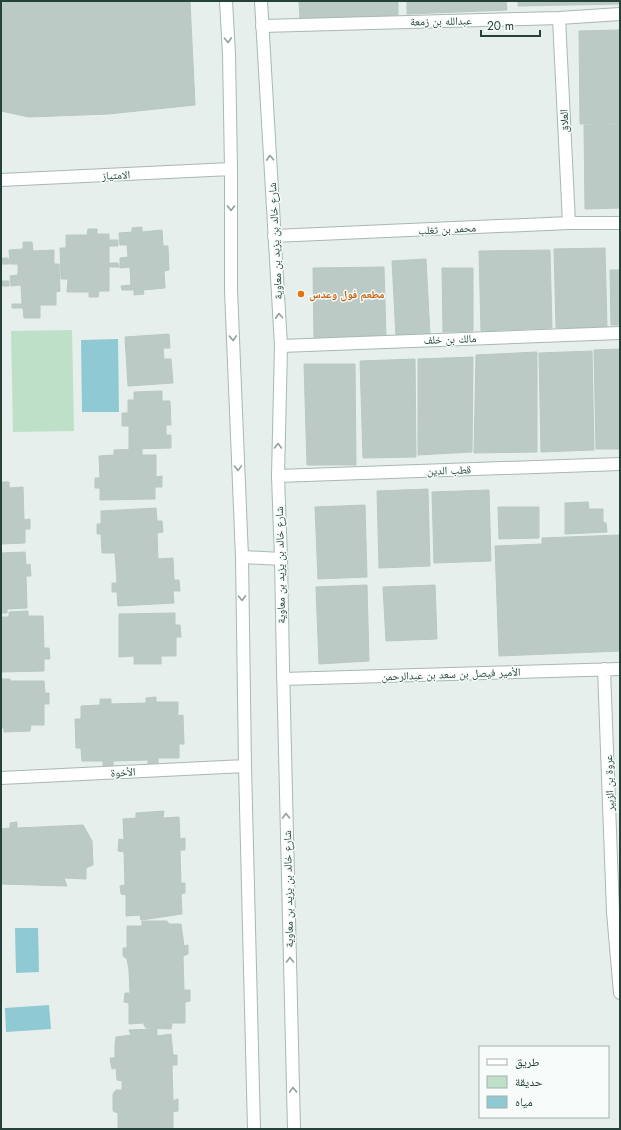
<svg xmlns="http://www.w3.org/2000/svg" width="621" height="1130" font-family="Jost,'Noto Naskh Arabic',sans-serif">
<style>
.green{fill:#bfe0c8}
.water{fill:#8ec9d4}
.building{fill:#bbcac4;stroke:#b8c9c2}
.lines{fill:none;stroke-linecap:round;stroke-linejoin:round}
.minor-casing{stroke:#a8b8b2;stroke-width:14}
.secondary-casing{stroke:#a4bbb3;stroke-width:14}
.minor{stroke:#fff;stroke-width:12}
.secondary{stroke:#fff;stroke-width:12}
.oneway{stroke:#92a09c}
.food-dot{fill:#e8710a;stroke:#f7fbf9;stroke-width:1.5}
.labels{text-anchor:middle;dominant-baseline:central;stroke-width:3;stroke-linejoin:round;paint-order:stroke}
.street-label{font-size:11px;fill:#24423a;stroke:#f7fbf9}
.food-label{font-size:11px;font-weight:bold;fill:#c56008;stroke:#f7fbf9;text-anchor:start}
</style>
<rect width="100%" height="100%" fill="#e6efeb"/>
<path class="green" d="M72 330 74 431 13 432 11 331Z"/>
<path class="water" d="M118 339 119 412H82L81 340Z
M15 928H38L39 972 16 973Z
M49 1005 51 1029 6 1032 5 1008Z"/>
<path class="building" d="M1 1H190L195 105 108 114 29 117 1 111Z
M299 1H398V15L300 19Z
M407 1H506L507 10 407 14Z
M518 1H620V4L518 6Z
M620 30V123L580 124 579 31Z
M620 124V208L585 209 584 125Z
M142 227V232L162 230 163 246H168L169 270 164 271 165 288 143 290 144 294 134 295V290H122L121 286 131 285 130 267 120 268V258L128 257 127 245H120L119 233 132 232V228Z
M88 229H97V234H109V240H118V246H109V263H118L119 267H109V291H99L98 297H89V292H67L68 279H61L60 248H66V235H87Z
M23 242H32L33 251 54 250V264H59L60 291 56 292V305H40V318H24L23 308H12V304H22L21 285 11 286 10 276 18 275V264H10L9 250 23 249Z
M605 248 607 327 556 328 554 249Z
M550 250 552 328 481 331 479 251Z
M1 258H8L9 264H1Z
M426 259 430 335 396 337 392 261Z
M384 267 386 337 314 338 313 268Z
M442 268H473V331L443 332Z
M610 270H620V325H611Z
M1 281H9V286H1Z
M169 334 170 348H163L164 359H171L173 383 128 386 125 337Z
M620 349V449H596L594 350Z
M592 351 594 450 541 452 539 353Z
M537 352V452L474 453 476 355Z
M473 357 472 452 418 455V359Z
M415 359 416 457 363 458 360 361Z
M304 364H355L356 465H307Z
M162 391V401H170L171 425H166V435H171V448L129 449V426H122V413H128V400H134V392Z
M142 449V455H156V477L162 476V487H155V499L100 500V488H95V478H100L99 456 114 455V450Z
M1 482H9V488L23 487 24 520 30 519V529H25V543L1 544Z
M428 489 430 566 379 568 377 491Z
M489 490 491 561 434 563 432 492Z
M588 502 589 509H603V522L606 523 607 532 565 534V503Z
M365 505 367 577 318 579 315 507Z
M498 507H539V538L499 539Z
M156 508 157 521H162L163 532 157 533 158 559 173 558 174 580H179L180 591H173L174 603 118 606 117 592H112V583H117L115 553H102L101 534H97V524H101V511Z
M620 535V651L499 656 495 546 542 544V538Z
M25 552 26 565 30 564 31 576H26L27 608 7 609V613H1V553Z
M367 585 369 661 319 664 316 587Z
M435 585 437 639 386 641 383 587Z
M28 611V616H43L44 648H49L50 659H44V671L1 672V617H9V612Z
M175 613V625H180L181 637H176V656H161V664H134V656L119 657V614Z
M1 679H10V681H44L45 693H49V704H44V725H31L30 731 4 732V728H1Z
M156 697V702H178V716L183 715 184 744H179V758H158V763L148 764V760L113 761V767H103V761H82L81 748H76L75 719H81V706L100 705V699H111V704L146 703V698Z
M164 811 163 818 179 817 180 839 185 838V850H180L181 883H185V893L181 894 182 914 141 920 140 915 126 916V895L121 894 120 886 125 885 124 852 118 851 119 839 124 840 123 819 136 818V813Z
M17 822V828L83 825 92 841 93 865 86 868V879L64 878 67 886 1 884V829L10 828V823Z
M142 921H167L169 924H181L184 946 188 945V954L183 956 184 990H190V1001L185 1002V1023H172L171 1029 146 1028 143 1023 129 1024V1003L124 1002 125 993H130L129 970 127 959 123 956V948H127V926H142Z
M157 1029V1036L171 1034 173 1055H177V1065H172L173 1101 178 1099V1111L173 1112V1129H118V1113L113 1111V1094L116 1090H122V1081L117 1080 116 1068 112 1069 110 1058H115V1044L116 1037 131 1035 129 1030Z"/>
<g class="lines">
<g class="minor-casing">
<path id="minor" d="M559 18 569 223
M262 26 559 18 620 14
M1 180 231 169V290L242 557 245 766 254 1129
M274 236 569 223H620
M281 346 620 333
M278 476 620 464
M283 667 294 1129
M604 669 613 912 620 993
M283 679 620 669
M1 778 245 766"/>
</g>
<g class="secondary-casing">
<path id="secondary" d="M226 1 229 54 231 169
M261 1 281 346 278 476 281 559 283 667
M242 557 281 559"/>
</g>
<use href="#minor" class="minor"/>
<use href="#secondary" class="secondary"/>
</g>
<defs><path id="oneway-chevron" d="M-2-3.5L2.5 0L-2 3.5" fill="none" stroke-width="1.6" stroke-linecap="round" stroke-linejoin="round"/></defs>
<g class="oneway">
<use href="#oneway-chevron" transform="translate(228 40) rotate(87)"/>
<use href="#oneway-chevron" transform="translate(270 158) rotate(-93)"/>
<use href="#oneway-chevron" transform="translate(231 208) rotate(90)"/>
<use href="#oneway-chevron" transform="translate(279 316) rotate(-94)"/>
<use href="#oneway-chevron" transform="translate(233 338) rotate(88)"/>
<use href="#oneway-chevron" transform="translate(278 446) rotate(-89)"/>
<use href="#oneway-chevron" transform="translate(238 468) rotate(88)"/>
<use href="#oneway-chevron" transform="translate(242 598) rotate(89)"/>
<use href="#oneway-chevron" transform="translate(286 816) rotate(-91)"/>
<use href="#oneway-chevron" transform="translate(290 960) rotate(-91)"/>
<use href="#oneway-chevron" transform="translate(293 1090) rotate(-92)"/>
</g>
<circle class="food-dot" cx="301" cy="294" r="4"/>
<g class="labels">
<g class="street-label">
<text transform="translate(441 21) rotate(-1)">عبدالله بن زمعة</text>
<text transform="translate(564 121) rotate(-93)">العلاق</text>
<text transform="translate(116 175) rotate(-3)">الامتياز</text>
<text transform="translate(447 229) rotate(-3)">محمد بن تغلب</text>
<text transform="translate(275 241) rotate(-93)">شارع خالد بن يزيد بن معاوية</text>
<text transform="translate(450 339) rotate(-2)">مالك بن خلف</text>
<text transform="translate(449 470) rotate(-2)">قطب الدين</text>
<text transform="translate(280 565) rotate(-91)">شارع خالد بن يزيد بن معاوية</text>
<text transform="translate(451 674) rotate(-2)">الأمير فيصل بن سعد بن عبدالرحمن</text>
<text transform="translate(123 772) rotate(-3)">الأخوة</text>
<text transform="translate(609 783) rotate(-92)">عروة بن الزبير</text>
<text transform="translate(288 889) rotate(-91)">شارع خالد بن يزيد بن معاوية</text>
</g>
<g class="food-label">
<text x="309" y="294">مطعم فول وعدس</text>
</g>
</g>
<rect width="621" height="1130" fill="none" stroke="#24423a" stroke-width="4"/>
<rect x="479" y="1046" width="130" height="72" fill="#f7fbf9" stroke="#a3b1ad"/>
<rect x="487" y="1059" width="20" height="6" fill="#ffffff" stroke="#a3b1ad"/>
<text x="515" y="1066" font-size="12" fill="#24423a">طريق</text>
<rect x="487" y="1076" width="20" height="12" fill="#bfe0c8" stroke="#a3b1ad"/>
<text x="515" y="1086" font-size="12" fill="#24423a">حديقة</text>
<rect x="487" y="1096" width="20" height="12" fill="#8ec9d4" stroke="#a3b1ad"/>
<text x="515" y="1106" font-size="12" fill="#24423a">مياه</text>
<path d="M481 30v6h59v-6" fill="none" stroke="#24423a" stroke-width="2"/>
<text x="487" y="30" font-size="12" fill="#24423a" stroke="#f7fbf9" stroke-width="3" paint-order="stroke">20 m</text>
</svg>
